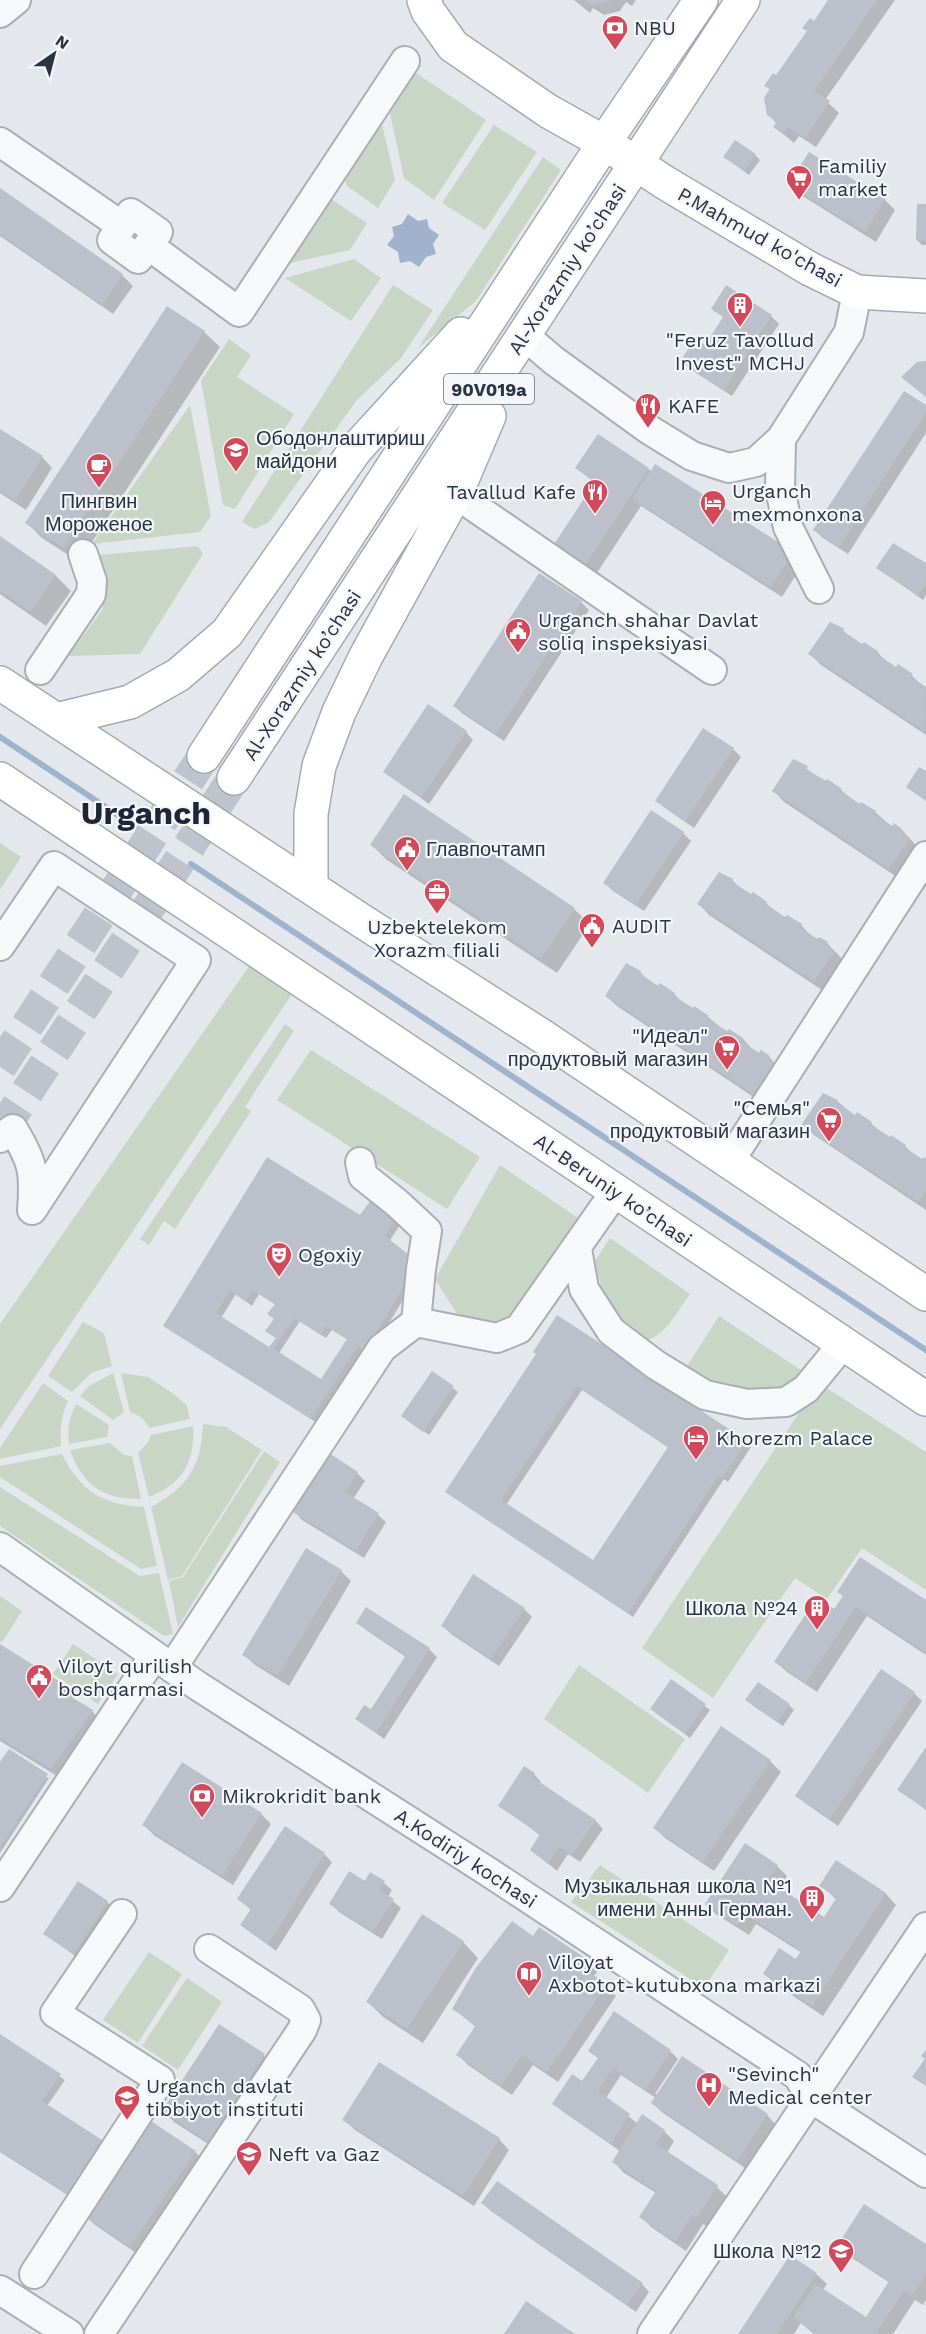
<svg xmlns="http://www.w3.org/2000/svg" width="926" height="2334" font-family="'Work Sans',sans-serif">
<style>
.green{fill:#c9d6c5}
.water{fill:#9fb4cc}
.shadow{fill:#0003;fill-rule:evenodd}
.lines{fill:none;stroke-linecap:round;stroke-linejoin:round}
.stream{stroke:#9fb4cc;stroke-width:6}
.building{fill:#bbc0ca;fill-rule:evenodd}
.major-tunnel{stroke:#bfc3cb;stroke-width:33;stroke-dasharray:33 16;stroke-linecap:butt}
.minor-casing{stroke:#a9aeb7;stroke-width:32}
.major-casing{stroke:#a3abb8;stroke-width:36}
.minor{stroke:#f7f8fa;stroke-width:28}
.major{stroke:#fff;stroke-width:33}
.labels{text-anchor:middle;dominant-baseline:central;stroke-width:4.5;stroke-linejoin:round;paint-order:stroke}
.shield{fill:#f4f6f9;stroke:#676e7b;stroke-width:1.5}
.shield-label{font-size:18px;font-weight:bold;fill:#2b3445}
.poi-label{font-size:20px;fill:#2b3445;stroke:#f4f6f9;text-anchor:start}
.street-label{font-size:20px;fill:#2b3445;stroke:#f4f6f9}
.town-label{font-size:32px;font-weight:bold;fill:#1d2536;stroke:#f4f6f9}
</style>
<rect width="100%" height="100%" fill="#e4e7ec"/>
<path class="green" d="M413 71 486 120 434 200 404 178 389 109Z
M381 120 395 180 378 208 347 186 343 175Z
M494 125 537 152 485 230 442 203Z
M543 157 561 170 476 301 418 348Z
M328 197 367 223 350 250 285 264Z
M354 259 381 278 351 321 285 278Z
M393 285 433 310 401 358 357 400 269 522 255 529 242 522Z
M229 339 251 355 237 377 294 414 235 509 223 505 201 381Z
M190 405 211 516 200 532 92 544Z
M198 546 203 554 140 654 68 656 103 609 99 555Z
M0 843 21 857 0 890Z
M252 962 294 991 0 1429V1324Z
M285 1024 294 1031 245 1107 251 1111 175 1229 164 1221 149 1245 140 1239Z
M311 1050 480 1157 447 1209 277 1100Z
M500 1165 584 1222 507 1330 459 1317 435 1279Z
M610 1238 690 1294C676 1313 665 1338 641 1342 614 1314 602 1300 595 1261Z
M719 1316 801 1370 789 1385 777 1392 716 1386 685 1369Z
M83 1322 104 1333 112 1366 91 1373 72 1392 48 1376Z
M113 1373 124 1412 113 1420 80 1396 89 1386Z
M121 1373 148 1377 174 1394 187 1406 190 1419 149 1428C145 1420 140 1415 130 1412Z
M43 1383 68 1401C61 1416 60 1429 61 1446L0 1459V1448Z
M819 1383 926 1452V1590L862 1548 827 1599 795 1578 713 1698 642 1648Z
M76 1404 109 1425 107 1437 69 1444C67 1429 69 1418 76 1404Z
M203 1424 226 1427 262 1450 182 1576 168 1580 151 1507C188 1487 201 1467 203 1424Z
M193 1426C195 1462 183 1484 149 1497L138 1453 148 1442 151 1435Z
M110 1443 124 1455 132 1456 141 1499C103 1499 83 1486 70 1450Z
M264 1451 280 1462 178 1627 169 1581 183 1577Z
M62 1454C80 1491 103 1505 144 1507L157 1566 141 1569 0 1477V1466Z
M0 1487 140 1576 159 1573 173 1634 164 1636 0 1526Z
M0 1596 22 1611 2 1642 0 1641Z
M73 1644 118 1674 98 1704 53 1674Z
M579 1665 685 1739 648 1793 544 1719Z
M600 1865 729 1950 704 1988 571 1902Z
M149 1952 182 1974 138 2043 103 2020Z
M187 1978 222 2002 178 2070 142 2046Z"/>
<path class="water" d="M408 214 418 221 427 219 429 228 439 235 433 244 436 254 426 257 419 267 410 261 400 263 398 252 387 245 394 236 392 227 402 224Z"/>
<path class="shadow" d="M574 0H636L632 6 626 2 620 11 604 15 593 8 590 13Z
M830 0H895L825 100 839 113 816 147 799 136 794 143 775 127 777 124 768 114 771 91 766 85 777 77Z
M809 154 885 200 895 210 876 242 801 195 790 185Z
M755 155 760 160 749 175 725 157Z
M0 190 122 275 133 286 113 314 0 236Z
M926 206V245H922L917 240Z
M726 288 771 316 779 324 732 396 690 369 682 362 706 347 724 318 713 308Z
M167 308 204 332 220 347 79 562 42 538 27 523Z
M926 407V433L848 554 823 538 815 530Z
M0 431 42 457 52 468 26 510 0 493Z
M577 468 648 469 803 564 782 597 641 506 593 579 564 560 596 484Z
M0 538 56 576 71 591 46 626 0 594Z
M926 565V595L923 600 878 568Z
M581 602 589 610 504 741 463 714 455 706Z
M837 626 853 639 878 653 889 664 912 676 926 689V735L821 665 810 654Z
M466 732 473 740 429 804 384 771Z
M733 749 741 757 694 828 665 808 657 801Z
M800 763 817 778 841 790 860 806 862 804 875 812 893 828 894 826 902 830 912 841 919 849 900 879 784 802 774 791Z
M683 833 691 841 644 911 613 891 605 883Z
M372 845 574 909 590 924 557 973 387 860Z
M732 880 740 888 766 903 776 913 801 925 811 936 827 943 845 962 825 992 709 915 699 904Z
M640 972 649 981 674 994 682 1002 708 1017 727 1033 729 1031 743 1039 753 1050 769 1057 779 1068 767 1106 617 1006 606 996Z
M837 1101 856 1117 871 1123 882 1134 905 1146 916 1157 922 1161 926 1160V1210L814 1135 803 1124Z
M372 1202 401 1223 389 1242 422 1268 370 1355 364 1349 317 1423 165 1326 361 1217ZM236 1294 252 1306 259 1294 276 1305 269 1314 275 1320 267 1331 277 1339 270 1349 221 1318ZM300 1321 326 1338 332 1330 348 1340 322 1381 279 1353Z
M537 1355 623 1360 687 1396 684 1401 751 1447 728 1482 724 1479 633 1617 446 1492ZM582 1390 669 1448 594 1562 506 1505Z
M432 1373 458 1392 429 1435 403 1416Z
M357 1473 365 1481 353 1499 378 1515 386 1522 364 1558 302 1520 295 1512Z
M341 1571 351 1581 289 1686 255 1665 244 1655Z
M839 1592 926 1602V1655L867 1616 817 1692 787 1672 776 1662 835 1611 844 1597Z
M524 1609 532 1617 499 1666 451 1634 443 1626Z
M358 1623 429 1649 437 1657 384 1739 357 1719 371 1711 406 1657 366 1630Z
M0 1646 64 1686 74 1697 73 1700 92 1711 102 1722 62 1779 0 1741Z
M671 1681 710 1710 690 1738 651 1709Z
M914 1693 922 1701 838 1826 805 1803 797 1795Z
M752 1705H789L794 1710 783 1726Z
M926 1750V1810L899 1790Z
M770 1761 781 1772 714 1871 665 1838 655 1828Z
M0 1765 49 1778 0 1853Z
M534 1774 541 1782 540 1784 596 1821 603 1829 580 1862 568 1854 557 1871 532 1850 541 1836 500 1805Z
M261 1814 271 1824 233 1885 155 1836 144 1825Z
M324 1854 332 1862 276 1951 242 1925 252 1911 239 1899Z
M836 1862 886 1894 896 1905 823 2016 775 1984 765 1974 797 1961 802 1953 756 1924 749 1935 717 1915 706 1904 777 1866 787 1876 779 1889 824 1919 837 1900 821 1885Z
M365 1883H384L392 1890 388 1897 401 1908 382 1939 339 1912 331 1904Z
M107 1902 115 1910 82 1961 45 1934Z
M534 1938 587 1961 597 1972 593 1977 616 1996 558 2082 533 2065 512 2095 468 2065 458 2055 476 2027 454 2009Z
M463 1942 478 1958 423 2043 383 2017 368 2002Z
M219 2026 264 2056 275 2066 219 2151 174 2122 164 2111Z
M0 2036 65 2080 47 2106 77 2201 0 2152Z
M590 2050 670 2051 678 2059 655 2094 767 2115 777 2126 748 2170 663 2113 652 2103 656 2098 621 2075 606 2098 638 2124 664 2131 674 2141 667 2153 717 2187 727 2197 708 2227 703 2224 686 2251 651 2227 641 2216 656 2193 624 2173 614 2162 620 2151 562 2111 554 2103 582 2083 599 2059Z
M344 2120 499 2139 509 2150 474 2206 355 2130Z
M148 2121 195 2152 206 2163 142 2257 95 2225 84 2215Z
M483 2203 642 2284 649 2292 636 2312 491 2211Z
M838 2246H926V2300L923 2305 915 2300 893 2334H814L801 2323 794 2334H740L816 2274 827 2284 823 2290 866 2319 890 2283 849 2256Z"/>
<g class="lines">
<path class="stream" d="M0 737 139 829
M191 864 926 1350"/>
</g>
<path class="building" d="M584 0H611V1L592 5Z
M828 0H877L814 91 830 101 805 138 788 127 783 134 773 127 777 122 767 115 764 98 770 89 764 86 773 73 776 75 807 31 802 28 810 18 814 21Z
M735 140 756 154 744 171 723 157Z
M809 152 885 199 865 232 788 185Z
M0 188 123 274 102 305 0 234Z
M917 204H926V241L916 240Z
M726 285 772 315 724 390 680 362 695 338 705 345 723 317 711 309Z
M167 306 205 331 63 548 25 523Z
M926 361V397L901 377 917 362Z
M904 391 926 405V413L839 547 813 530Z
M0 429 43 456 15 501 0 491Z
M598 434 649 468 582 570 551 549 595 482 575 468Z
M655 464 794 552 771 587 632 499Z
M0 536 56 575 31 612 0 591Z
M893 543 926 563V582L918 596 876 568Z
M539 573 582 601 496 734 453 706Z
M830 622 845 629 843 631 862 644 864 642 879 652 877 654 896 667 898 664 913 674 911 677 926 687 925 732 808 654Z
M428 704 467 731 421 798 383 772Z
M703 728 734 748 685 821 655 801Z
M793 759 808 766 806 769 826 781 827 779 842 789 840 791 860 804 861 802 876 811 874 814 892 826 894 823 902 829 901 832 910 838 889 869 772 791Z
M919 767 926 771V801L906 787Z
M404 794 575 908 541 959 370 845Z
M651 810 684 832 636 905 603 883Z
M719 872 733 879 732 882 751 894 753 892 767 902 766 904 785 917 787 915 802 924 800 927 817 939 819 937 828 942 826 945 835 951 814 982 697 904Z
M626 963 641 971 639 973 658 986 660 983 675 993 674 996 693 1008 694 1006 709 1016 707 1018 727 1031 729 1029 743 1038 741 1041 759 1053 761 1050 770 1056 768 1059 777 1065 756 1096 605 996Z
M823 1093 838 1100 836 1102 855 1115 857 1112 872 1122 870 1124 890 1137 891 1135 906 1145 904 1147 922 1159 924 1157 926 1158V1191L918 1202 801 1125Z
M267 1157 360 1215 371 1200 396 1217 385 1236 418 1262 365 1351 358 1346 311 1419 163 1326ZM230 1290 246 1302 253 1290 275 1304 267 1314 274 1319 265 1331 276 1338 269 1347 216 1313ZM294 1318 321 1335 326 1326 347 1339 321 1379 274 1349Z
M557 1315 623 1358 626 1352 679 1396 747 1441 722 1478 719 1475 628 1613 445 1492 536 1354 533 1352ZM577 1386 668 1447 593 1560 501 1500Z
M432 1371 454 1386 423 1432 401 1416Z
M329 1453 358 1472 345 1492 379 1513 356 1551 293 1512Z
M306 1548 342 1570 278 1676 242 1655Z
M860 1557 926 1600V1653L856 1607 806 1683 774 1662 817 1597 834 1609 843 1596 837 1592Z
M473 1574 525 1608 491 1659 441 1626Z
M366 1607 430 1648 376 1733 355 1719 364 1705 371 1709 406 1655 356 1623Z
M0 1644 65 1685 61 1691 93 1710 51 1769 0 1738Z
M881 1669 915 1692 830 1819 795 1796Z
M671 1679 706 1704 685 1734 650 1709Z
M758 1682 790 1704 777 1722 745 1700Z
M721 1726 771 1760 703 1862 653 1828Z
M926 1747V1809L897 1790Z
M9 1749 48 1774 0 1848V1762Z
M182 1762 262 1813 222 1876 142 1825Z
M524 1766 535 1773 532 1777 596 1820 572 1855 559 1847 548 1864 530 1850 540 1834 498 1806Z
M285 1826 325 1853 268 1945 240 1925 251 1909 237 1899Z
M745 1843 778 1865 768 1880 824 1917 837 1897 819 1886 836 1860 886 1893 812 2006 763 1974 779 1948 796 1959 801 1951 745 1914 738 1926 705 1904Z
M349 1871 365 1881 370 1872 385 1881 380 1890 394 1899 373 1932 329 1904Z
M78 1881 108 1901 74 1954 43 1934Z
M422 1914 464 1941 407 2029 366 2002Z
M512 1921 533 1936 539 1927 588 1960 582 1968 607 1984 547 2072 522 2055 501 2086 456 2055 476 2025 452 2009 475 1969Z
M614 2011 671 2050 645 2090 613 2068 598 2091 630 2114 611 2144 552 2104 572 2074 582 2081 598 2058 588 2051Z
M219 2024 265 2054 208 2142 162 2111Z
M0 2034 61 2074 42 2101 105 2142 72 2197 0 2151Z
M926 2050V2086L912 2077 925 2059 921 2056Z
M682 2056 768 2114 737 2161 651 2103Z
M379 2062 500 2138 463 2196 342 2120Z
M642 2114 665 2130 656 2144 718 2185 697 2218 692 2214 675 2242 639 2217 656 2191 612 2162Z
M148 2119 196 2151 130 2247 82 2215Z
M497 2181 643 2283 627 2305 481 2203Z
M864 2204 926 2244V2274L912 2296 904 2291 877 2332 880 2334H817L793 2318 816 2284 866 2317 889 2281 837 2246Z
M790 2255 817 2273 777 2334H738Z
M526 2301 575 2334H504Z"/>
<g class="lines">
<path class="major-tunnel" d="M0 1067 204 756
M0 1133 234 778"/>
<g class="minor-casing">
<path id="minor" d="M0 13 16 0
M0 142 122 226
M131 213 158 232 138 259 112 240Z
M148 245 239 312 405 61
M524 335 553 360 648 429 692 456 729 468 756 462 781 439 849 332 857 292
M781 439 780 489 788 527 819 589
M457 491 473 506 712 670
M40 670 91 594 92 581 83 554
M0 946 54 866 196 960 32 1210C35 1172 33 1162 13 1129L0 1138
M360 1162 363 1176 397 1203 427 1231 421 1269 416 1322
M729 1162 926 856
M577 1249 584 1289 611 1331 656 1365 705 1395 747 1404 786 1402 806 1389 843 1344
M0 1547 198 1686 487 1871 798 2076 811 2098 926 2173
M172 1668 382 1348 416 1322 497 1338 519 1329 615 1192
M0 1887 154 1656
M34 2274 160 2080 55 2013 122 1914
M0 2290 69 2334
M99 2334 302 2030 306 2020 300 2009 209 1949
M652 2334 926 1927"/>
</g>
<g class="major-casing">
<path id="major" d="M424 0 428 11 453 46 548 111 605 143 664 182 810 269 857 292 926 296
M0 683 362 921 542 1036 926 1294
M56 720 130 702 178 675 227 633 356 449 461 334
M204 756 612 131 701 0
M234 778 743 0
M0 779C310 984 616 1193 926 1399
M311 887V814L319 766 339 712 366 656 457 491 489 416"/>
</g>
<use href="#minor" class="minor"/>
<use href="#major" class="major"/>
</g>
<defs>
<g id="bank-pin" transform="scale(1.35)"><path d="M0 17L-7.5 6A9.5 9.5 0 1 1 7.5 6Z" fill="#d1495b" stroke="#f4f6f9"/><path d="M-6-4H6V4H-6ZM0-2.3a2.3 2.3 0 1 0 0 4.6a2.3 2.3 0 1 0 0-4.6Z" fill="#fff"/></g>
<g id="supermarket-pin" transform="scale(1.35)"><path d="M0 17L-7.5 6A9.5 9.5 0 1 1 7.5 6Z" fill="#d1495b" stroke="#f4f6f9"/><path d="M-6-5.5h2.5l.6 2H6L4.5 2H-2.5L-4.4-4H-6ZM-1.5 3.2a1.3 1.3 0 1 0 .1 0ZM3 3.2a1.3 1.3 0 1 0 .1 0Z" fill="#fff"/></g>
<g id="building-pin" transform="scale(1.35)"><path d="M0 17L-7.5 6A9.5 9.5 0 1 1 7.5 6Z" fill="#d1495b" stroke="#f4f6f9"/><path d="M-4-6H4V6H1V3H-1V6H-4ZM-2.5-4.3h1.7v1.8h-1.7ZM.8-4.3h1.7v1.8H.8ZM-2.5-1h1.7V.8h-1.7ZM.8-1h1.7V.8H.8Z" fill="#fff"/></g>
<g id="restaurant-pin" transform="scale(1.35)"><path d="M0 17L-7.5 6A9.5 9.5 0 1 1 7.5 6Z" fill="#d1495b" stroke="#f4f6f9"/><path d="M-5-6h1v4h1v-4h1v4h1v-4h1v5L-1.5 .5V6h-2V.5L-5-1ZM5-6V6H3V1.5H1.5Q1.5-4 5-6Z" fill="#fff"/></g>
<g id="school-pin" transform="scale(1.35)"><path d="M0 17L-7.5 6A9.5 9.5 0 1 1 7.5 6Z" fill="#d1495b" stroke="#f4f6f9"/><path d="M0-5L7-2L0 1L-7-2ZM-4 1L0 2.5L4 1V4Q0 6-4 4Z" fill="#fff"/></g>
<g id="cafe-pin" transform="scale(1.35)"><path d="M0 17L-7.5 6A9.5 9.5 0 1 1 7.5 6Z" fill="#d1495b" stroke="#f4f6f9"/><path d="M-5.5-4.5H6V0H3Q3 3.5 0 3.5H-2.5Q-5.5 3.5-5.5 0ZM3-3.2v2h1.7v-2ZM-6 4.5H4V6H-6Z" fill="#fff"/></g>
<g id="hotel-pin" transform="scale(1.35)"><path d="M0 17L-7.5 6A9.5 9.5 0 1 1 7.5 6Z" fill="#d1495b" stroke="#f4f6f9"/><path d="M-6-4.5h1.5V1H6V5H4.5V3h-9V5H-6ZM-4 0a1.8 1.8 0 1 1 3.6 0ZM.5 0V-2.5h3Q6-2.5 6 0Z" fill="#fff"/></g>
<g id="civic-pin" transform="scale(1.35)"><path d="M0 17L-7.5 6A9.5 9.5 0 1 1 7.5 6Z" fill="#d1495b" stroke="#f4f6f9"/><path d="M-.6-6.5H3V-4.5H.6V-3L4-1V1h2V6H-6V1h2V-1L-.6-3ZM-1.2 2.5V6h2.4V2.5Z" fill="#fff"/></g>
<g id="office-pin" transform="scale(1.35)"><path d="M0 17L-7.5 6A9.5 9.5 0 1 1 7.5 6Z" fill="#d1495b" stroke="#f4f6f9"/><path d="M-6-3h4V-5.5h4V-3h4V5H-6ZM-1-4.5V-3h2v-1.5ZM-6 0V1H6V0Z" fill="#fff"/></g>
<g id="theatre-pin" transform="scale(1.35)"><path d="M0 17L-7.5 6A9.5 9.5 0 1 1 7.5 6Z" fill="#d1495b" stroke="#f4f6f9"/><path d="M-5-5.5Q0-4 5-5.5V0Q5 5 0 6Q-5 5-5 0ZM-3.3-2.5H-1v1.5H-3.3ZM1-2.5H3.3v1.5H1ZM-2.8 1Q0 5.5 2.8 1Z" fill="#fff"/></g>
<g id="library-pin" transform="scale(1.35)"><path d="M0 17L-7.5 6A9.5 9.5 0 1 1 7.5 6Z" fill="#d1495b" stroke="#f4f6f9"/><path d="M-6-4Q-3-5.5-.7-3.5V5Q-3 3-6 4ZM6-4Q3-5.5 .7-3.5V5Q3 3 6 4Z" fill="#fff"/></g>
<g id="hospital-pin" transform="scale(1.35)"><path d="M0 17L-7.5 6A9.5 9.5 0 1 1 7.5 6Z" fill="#d1495b" stroke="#f4f6f9"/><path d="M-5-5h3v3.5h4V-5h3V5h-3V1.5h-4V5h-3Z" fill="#fff"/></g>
<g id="university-pin" transform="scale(1.35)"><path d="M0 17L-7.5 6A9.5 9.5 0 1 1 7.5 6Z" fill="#d1495b" stroke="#f4f6f9"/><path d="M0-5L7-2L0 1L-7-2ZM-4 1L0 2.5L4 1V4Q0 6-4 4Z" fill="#fff"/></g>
</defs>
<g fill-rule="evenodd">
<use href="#bank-pin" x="615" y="28"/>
<use href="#supermarket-pin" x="799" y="178"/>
<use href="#building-pin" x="740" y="305"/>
<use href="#restaurant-pin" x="648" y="406"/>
<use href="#school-pin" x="236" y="450"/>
<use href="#cafe-pin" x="99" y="466"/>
<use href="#restaurant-pin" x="595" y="492"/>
<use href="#hotel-pin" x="713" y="503"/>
<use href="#civic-pin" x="518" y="631"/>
<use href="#civic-pin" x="407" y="849"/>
<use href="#office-pin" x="437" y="892"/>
<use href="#civic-pin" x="592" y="926"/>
<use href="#supermarket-pin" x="727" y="1048"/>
<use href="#supermarket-pin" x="829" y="1120"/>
<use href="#theatre-pin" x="279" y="1255"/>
<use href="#hotel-pin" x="696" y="1438"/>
<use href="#building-pin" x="817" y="1608"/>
<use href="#civic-pin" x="39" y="1677"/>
<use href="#bank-pin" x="202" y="1796"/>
<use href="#building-pin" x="812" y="1898"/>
<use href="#library-pin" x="529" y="1974"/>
<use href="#hospital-pin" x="709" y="2085"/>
<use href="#university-pin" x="127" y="2098"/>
<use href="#school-pin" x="249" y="2154"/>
<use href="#school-pin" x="841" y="2251"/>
</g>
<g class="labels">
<rect class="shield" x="444" y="374" width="90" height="30" rx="4.5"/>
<g class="shield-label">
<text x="489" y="389">90V019a</text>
</g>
<g class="poi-label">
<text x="634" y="28">NBU</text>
<text x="818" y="166">Familiy<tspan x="818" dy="23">market</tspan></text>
<text x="740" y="340" text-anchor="middle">"Feruz Tavollud<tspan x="740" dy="23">Invest" MCHJ</tspan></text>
<text x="668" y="406">KAFE</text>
<text x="256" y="438">Ободонлаштириш<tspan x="256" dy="23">майдони</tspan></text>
<text x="732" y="491">Urganch<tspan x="732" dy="23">mexmonxona</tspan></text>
<text x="576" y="492" text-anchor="end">Tavallud Kafe</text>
<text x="99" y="501" text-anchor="middle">Пингвин<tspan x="99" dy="23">Мороженое</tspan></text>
<text x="538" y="620">Urganch shahar Davlat<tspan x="538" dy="23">soliq inspeksiyasi</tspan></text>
<text x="426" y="849">Главпочтамп</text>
<text x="612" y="926">AUDIT</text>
<text x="437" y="927" text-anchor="middle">Uzbektelekom<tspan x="437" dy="23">Xorazm filiali</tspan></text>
<text x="708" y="1036" text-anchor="end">"Идеал"<tspan x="708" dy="23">продуктовый магазин</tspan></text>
<text x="810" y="1108" text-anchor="end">"Семья"<tspan x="810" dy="23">продуктовый магазин</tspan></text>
<text x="298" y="1255">Ogoxiy</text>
<text x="716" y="1438">Khorezm Palace</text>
<text x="798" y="1608" text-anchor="end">Школа №24</text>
<text x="58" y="1666">Viloyt qurilish<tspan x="58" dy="23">boshqarmasi</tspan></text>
<text x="222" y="1796">Mikrokridit bank</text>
<text x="792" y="1886" text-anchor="end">Музыкальная школа №1<tspan x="792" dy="23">имени Анны Герман.</tspan></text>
<text x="548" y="1962">Viloyat<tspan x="548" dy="23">Axbotot-kutubxona markazi</tspan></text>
<text x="728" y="2074">"Sevinch"<tspan x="728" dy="23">Medical center</tspan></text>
<text x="146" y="2086">Urganch davlat<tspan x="146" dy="23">tibbiyot instituti</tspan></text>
<text x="268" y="2154">Neft va Gaz</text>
<text x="822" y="2251" text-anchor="end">Школа №12</text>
</g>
<g class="street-label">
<text transform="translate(760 237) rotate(29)">P.Mahmud ko'chasi</text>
<text transform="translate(567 269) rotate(-57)">Al-Xorazmiy ko’chasi</text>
<text transform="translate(302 675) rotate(-57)">Al-Xorazmiy ko’chasi</text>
<text transform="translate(613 1190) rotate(34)">Al-Beruniy ko’chasi</text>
<text transform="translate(466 1858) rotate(33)">A.Kodiriy kochasi</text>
</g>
<g class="town-label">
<text x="146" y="813">Urganch</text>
</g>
</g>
<g transform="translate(54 54) rotate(35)" stroke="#f4f6f9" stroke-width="4.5" paint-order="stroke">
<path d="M0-4.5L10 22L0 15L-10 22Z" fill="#2b3445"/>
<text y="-9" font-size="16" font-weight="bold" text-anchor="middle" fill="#2b3445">N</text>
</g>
</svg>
